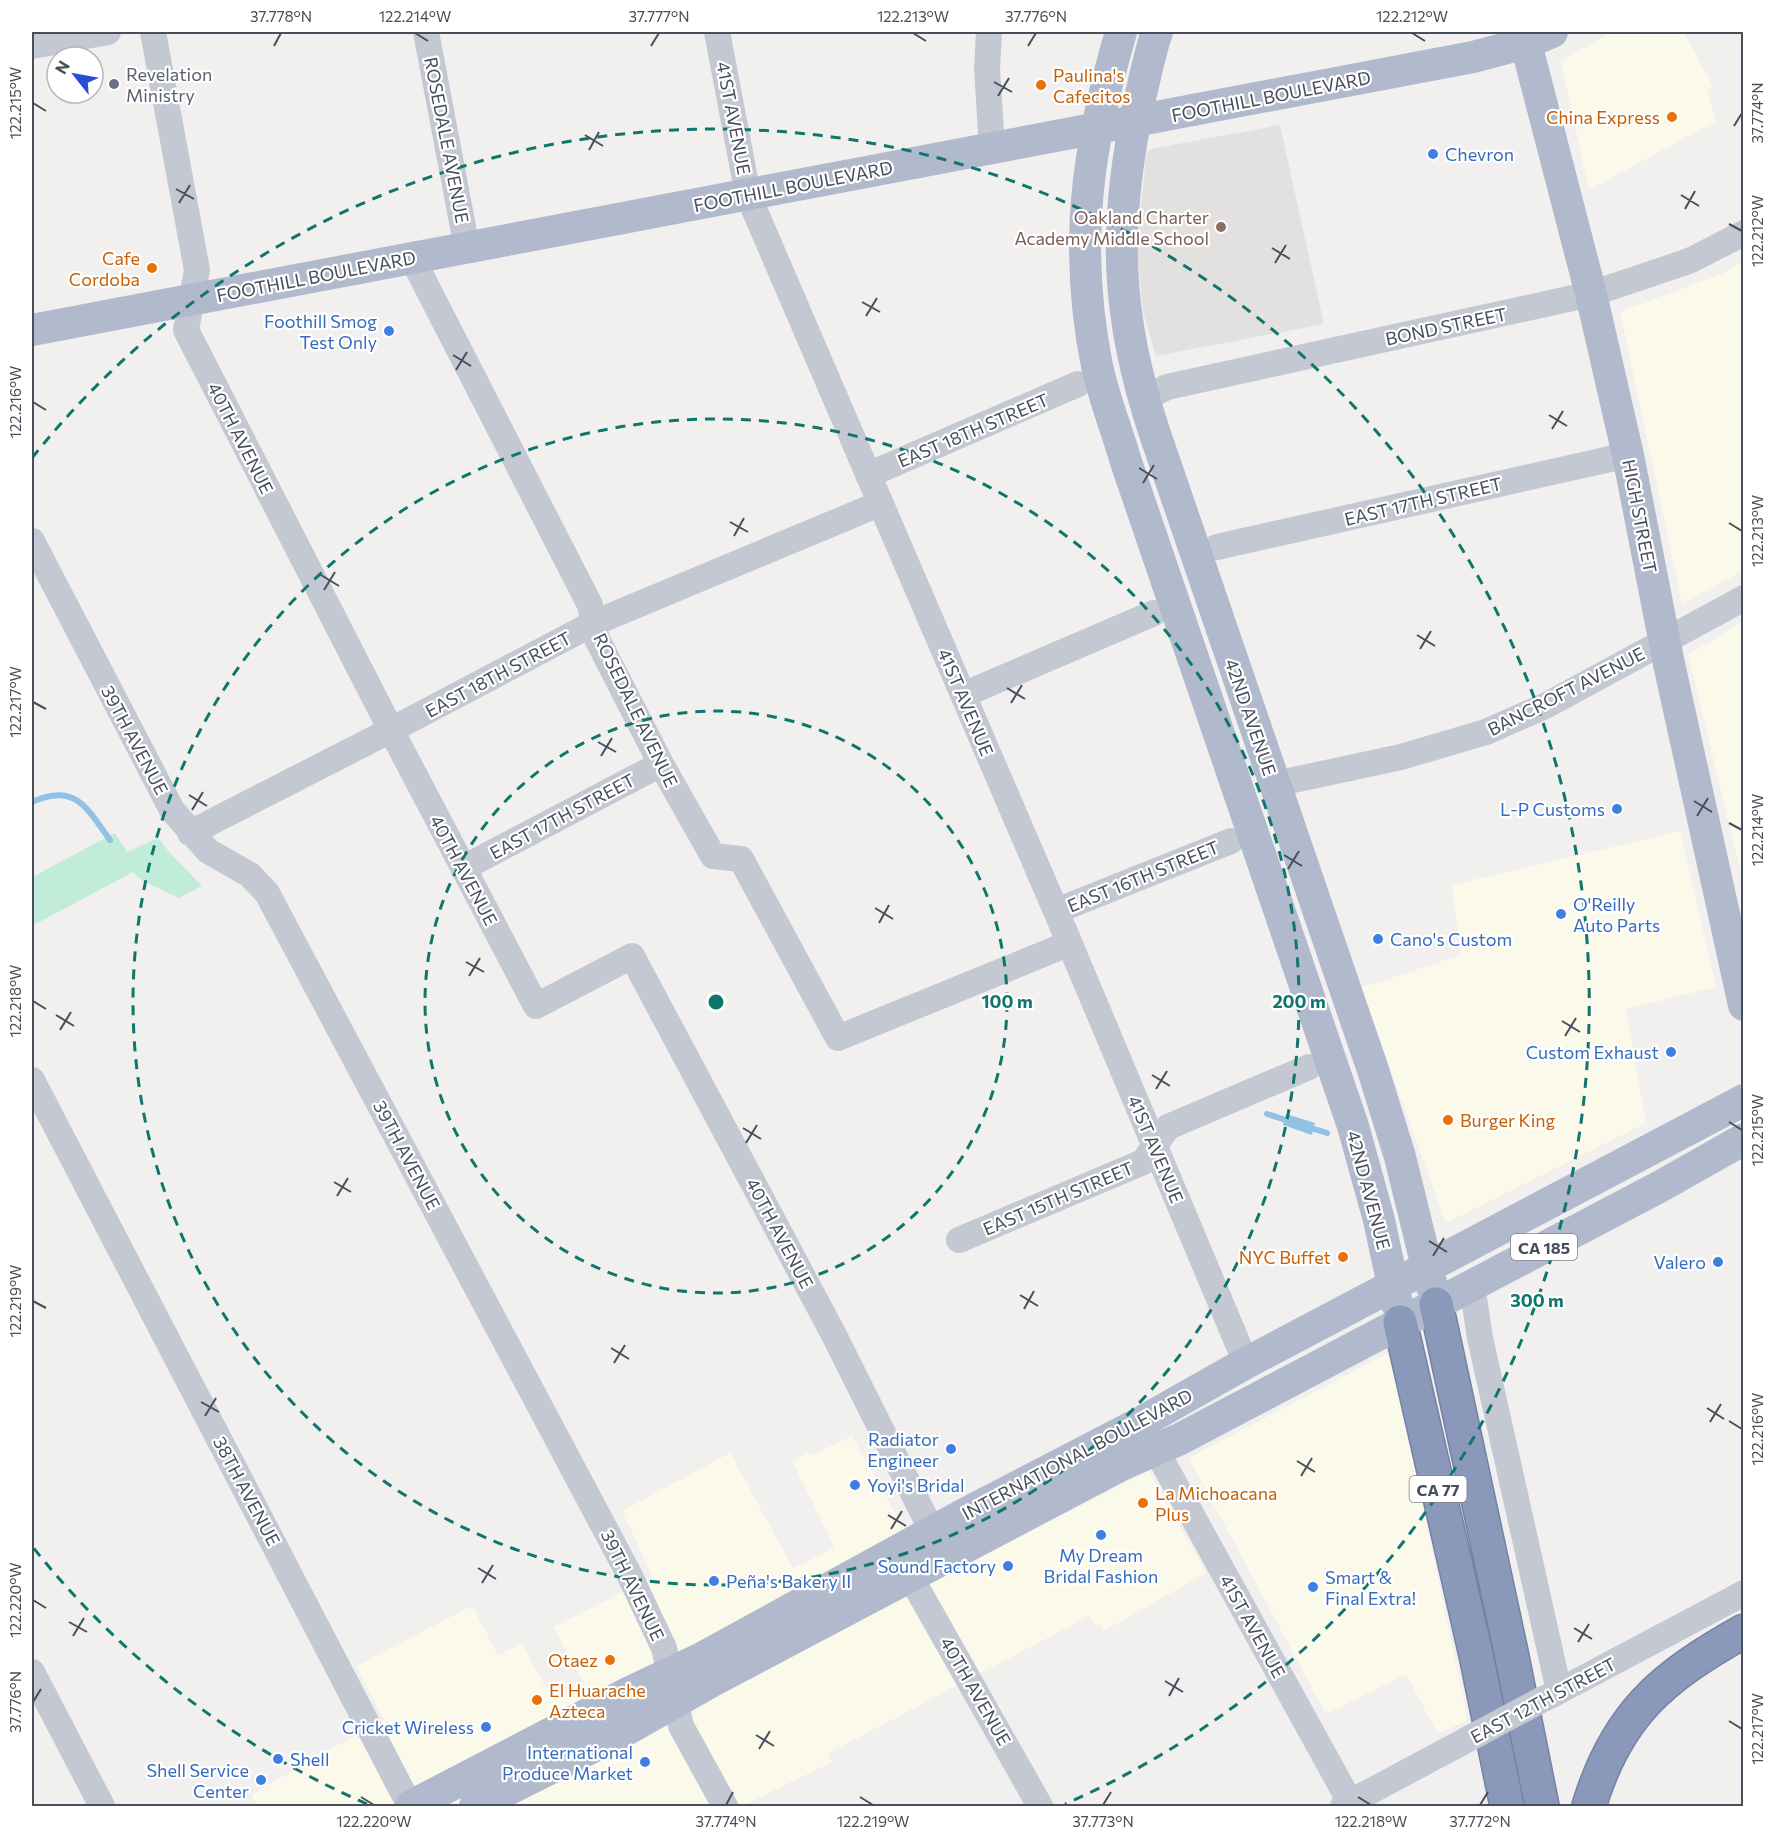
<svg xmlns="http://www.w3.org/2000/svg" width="1775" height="1838" font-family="Commissioner,sans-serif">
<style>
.commercial{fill:#fbf9ea}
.education{fill:#e2e1e0}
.green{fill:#c1ecda}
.water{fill:#91c2e6}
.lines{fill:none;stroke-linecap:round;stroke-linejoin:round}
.stream{stroke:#91c2e6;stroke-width:6}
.highway-casing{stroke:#7582a6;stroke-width:36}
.minor{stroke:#c4c8d3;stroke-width:26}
.major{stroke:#b1b9cc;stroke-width:32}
.highway{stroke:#8a98ba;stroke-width:33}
.minor-bridge{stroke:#c4c8d3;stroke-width:26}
.ticks{fill:none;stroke:#484e5b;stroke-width:2}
.ring{fill:none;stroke:#0f766e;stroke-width:3;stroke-dasharray:10 8}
.worship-dot{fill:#6b7280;stroke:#fff;stroke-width:2}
.food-dot{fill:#e8710a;stroke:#fff;stroke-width:2}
.shop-dot{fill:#3f7fe0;stroke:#fff;stroke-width:2}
.education-dot{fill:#8d6e63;stroke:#fff;stroke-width:2}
.labels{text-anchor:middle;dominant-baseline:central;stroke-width:4.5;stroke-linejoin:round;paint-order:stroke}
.shield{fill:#fff;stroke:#7f838c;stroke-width:1.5}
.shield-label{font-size:16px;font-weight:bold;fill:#484e5b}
.worship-label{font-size:18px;fill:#5b616d;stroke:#fff;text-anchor:start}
.food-label{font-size:18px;fill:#c56008;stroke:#fff;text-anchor:start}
.street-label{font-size:18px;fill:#484e5b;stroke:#fff}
.shop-label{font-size:18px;fill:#366cbe;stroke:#fff;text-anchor:end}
.education-label{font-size:18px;fill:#785e54;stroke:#fff;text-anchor:end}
.centre{fill:#0f766e;stroke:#fff;stroke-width:3}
.ring-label{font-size:18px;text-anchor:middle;font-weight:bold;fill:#0f766e;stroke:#fff;stroke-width:4.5;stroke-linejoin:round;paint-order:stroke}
.neatline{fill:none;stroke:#484e5b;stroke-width:2}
.ticks-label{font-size:15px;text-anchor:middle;fill:#484e5b}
</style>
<rect width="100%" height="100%" fill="#f1f0ef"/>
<path class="commercial" d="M1612 32H1684L1713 87 1707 90 1716 121 1589 190 1561 61Z
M1743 262V571L1682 603 1620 312 1724 273Z
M1743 622V881L1688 655Z
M1680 831 1716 987 1626 1009 1646 1123 1446 1223 1361 988 1461 955 1452 885Z
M1390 1352 1468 1720 1438 1734 1406 1674 1326 1714 1189 1458Z
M852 1436 897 1516 936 1579 1149 1471 1206 1573 1104 1631 1100 1623 1096 1626 1089 1616 827 1754 832 1762 742 1806H257L251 1795 384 1719 356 1666 472 1606 498 1655 522 1644 553 1701 585 1684 553 1627 653 1577 622 1511 730 1453 793 1568 835 1548 792 1461 810 1452 812 1455Z"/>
<path class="education" d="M1280 125 1324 324 1156 356 1143 312 1137 250 1146 154 1151 149Z"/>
<path class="green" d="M115 833 127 852 158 838 170 853 202 886 179 898 143 881 133 872 32 926V877Z"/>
<path class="water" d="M1286 1114 1315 1123 1312 1135 1283 1125Z"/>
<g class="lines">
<path class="stream" d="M32 802C75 782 87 808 110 840
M1267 1114 1292 1122
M1308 1127 1327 1133"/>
<g class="highway-casing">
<path id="highway" d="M1436 1304 1511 1652 1542 1806
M1400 1322 1476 1655 1507 1806
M1589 1806C1617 1714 1662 1677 1744 1631"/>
</g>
<path class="minor" d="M153 32 197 270 186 330 391 730 536 1006 632 956 834 1335 932 1531
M426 32 467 248
M717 32 748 195 1056 911 1246 1363
M989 32 987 69 992 148
M32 46 108 32
M412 258 590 605 597 639 661 764 713 856 741 859 838 1038 1068 944
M1143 399 1167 387 1591 294 1689 261 1744 233
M868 475 1078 384
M32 541 172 810 208 851 250 875 267 893 629 1574 664 1648 681 1726 725 1806
M1217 547 1628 455
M963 695 1154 613
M1273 782 1289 781 1401 757 1486 732 1547 705 1744 598
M190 833 391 730 594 623 879 504
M463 868 661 764
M1056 911 1231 841
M32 1080 410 1806
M959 1240 1143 1162 1168 1127 1309 1067
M1472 1285 1480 1338 1559 1691
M1156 1450 1350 1802
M910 1576 1040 1806
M32 1672 102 1806
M1546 1698 1744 1593
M1343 1806 1474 1736"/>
<path class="major" d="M1121 32C1087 148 1073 245 1097 366 1104 398 1117 431 1126 462L1353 1126 1379 1220 1397 1304
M1157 32C1149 55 1145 79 1139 102 1113 224 1115 315 1155 434L1373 1070 1400 1157 1432 1287
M1523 32 1591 294 1628 455 1669 664 1744 1005
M32 330 1473 57 1526 43 1552 32
M411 1806 628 1693 700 1659 959 1517 1138 1424 1246 1363 1744 1100
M475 1806 617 1735 712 1681 1121 1465 1180 1439 1661 1186 1744 1139"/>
<use href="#highway" class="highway"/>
<path class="minor-bridge" d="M1474 1736 1543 1699"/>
</g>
<path class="ticks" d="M415 33 428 41M913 33 926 41M1412 33 1425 41M274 46 281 33M651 46 659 33M1028 46 1036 33M994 82 1012 92M998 96 1009 78M33 103 46 111M1734 126 1742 113M585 135 603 146M589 150 599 132M176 189 194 199M1681 195 1699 206M179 203 190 185M1685 209 1695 191M1729 224 1742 231M1272 248 1290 259M1275 263 1286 245M862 302 880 312M866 316 877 298M453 355 471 366M456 370 467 352M33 402 46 410M1549 415 1567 426M1552 429 1563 411M1139 468 1157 479M1143 483 1154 465M730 522 748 532M1729 523 1742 531M734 536 744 518M321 575 339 586M324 590 335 572M1417 635 1435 646M1420 649 1431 631M1007 688 1025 699M33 702 46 709M1011 703 1022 685M598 742 616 752M601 756 612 738M189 795 207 806M1694 801 1712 812M192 810 203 792M1697 816 1708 798M1729 823 1742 830M1284 855 1302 866M1288 869 1299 851M875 908 893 919M879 923 889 905M466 962 484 972M469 976 480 958M33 1001 46 1009M56 1015 74 1026M1562 1021 1580 1032M60 1030 71 1012M1565 1036 1576 1018M1152 1075 1170 1086M1156 1089 1167 1071M1729 1122 1742 1130M743 1128 761 1139M746 1143 757 1125M334 1182 351 1192M337 1196 348 1178M1429 1241 1447 1252M1433 1256 1444 1238M1020 1295 1038 1306M33 1301 46 1308M1024 1309 1034 1291M611 1348 629 1359M614 1363 625 1345M201 1402 219 1412M1707 1408 1724 1419M205 1416 216 1398M1729 1421 1742 1429M1710 1422 1721 1404M1297 1461 1315 1472M1301 1476 1312 1458M888 1515 906 1526M891 1529 902 1511M478 1568 496 1579M482 1583 493 1565M33 1600 46 1608M69 1622 87 1632M1574 1628 1592 1639M73 1636 84 1618M1578 1642 1589 1624M1165 1681 1183 1692M1169 1696 1179 1678M33 1702 41 1689M1729 1721 1742 1729M756 1735 774 1746M759 1749 770 1731M361 1797 374 1805M860 1797 873 1805M1358 1797 1371 1805M726 1805 733 1792M1103 1805 1111 1792M1480 1805 1488 1792"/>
<g class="ring">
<circle cx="716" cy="1002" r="291"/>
<circle cx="716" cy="1002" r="583"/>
<path d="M367 1804A874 874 0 0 1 32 1546M32 458A874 874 0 1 1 1065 1804"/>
</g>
<circle class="worship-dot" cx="114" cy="84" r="6"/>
<g class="food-dot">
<circle cx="1041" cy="85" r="6"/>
<circle cx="1672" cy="117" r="6"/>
<circle cx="152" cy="268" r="6"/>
<circle cx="1448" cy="1120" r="6"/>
<circle cx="1343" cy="1257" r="6"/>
<circle cx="1143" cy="1503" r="6"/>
<circle cx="610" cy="1660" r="6"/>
<circle cx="537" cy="1700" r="6"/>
</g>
<g class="shop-dot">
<circle cx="1433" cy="154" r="6"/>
<circle cx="389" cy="331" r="6"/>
<circle cx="1617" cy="809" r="6"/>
<circle cx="1561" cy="914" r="6"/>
<circle cx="1378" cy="939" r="6"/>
<circle cx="1671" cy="1052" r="6"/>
<circle cx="1718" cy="1262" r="6"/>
<circle cx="951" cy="1449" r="6"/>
<circle cx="855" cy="1485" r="6"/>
<circle cx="1101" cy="1535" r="6"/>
<circle cx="1008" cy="1566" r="6"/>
<circle cx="714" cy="1581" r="6"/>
<circle cx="1313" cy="1587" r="6"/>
<circle cx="486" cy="1727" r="6"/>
<circle cx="278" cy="1759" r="6"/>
<circle cx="645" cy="1762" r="6"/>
<circle cx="261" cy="1780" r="6"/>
</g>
<circle class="education-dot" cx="1221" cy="227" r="6"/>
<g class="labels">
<g class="shield">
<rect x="1511" y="1234" width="66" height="26" rx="4.5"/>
<rect x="1409.5" y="1476" width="57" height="26" rx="4.5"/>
</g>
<g class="shield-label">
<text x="1544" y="1247">CA 185</text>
<text x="1438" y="1489">CA 77</text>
</g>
<g class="worship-label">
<text x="126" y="74">Revelation<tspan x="126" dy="21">Ministry</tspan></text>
</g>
<g class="food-label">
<text x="1053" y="75">Paulina's<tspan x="1053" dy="21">Cafecitos</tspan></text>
<text x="1660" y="117" text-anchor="end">China Express</text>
<text x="140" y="258" text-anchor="end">Cafe<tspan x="140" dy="21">Cordoba</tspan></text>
<text x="1460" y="1120">Burger King</text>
<text x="1331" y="1257" text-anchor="end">NYC Buffet</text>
<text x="1155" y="1493">La Michoacana<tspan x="1155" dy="21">Plus</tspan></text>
<text x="598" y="1660" text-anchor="end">Otaez</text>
<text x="549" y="1690">El Huarache<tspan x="549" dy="21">Azteca</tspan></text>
</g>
<g class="street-label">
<text transform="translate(1271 96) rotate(-11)">FOOTHILL BOULEVARD</text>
<text transform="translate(734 118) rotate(79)">41ST AVENUE</text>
<text transform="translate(447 140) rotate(79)">ROSEDALE AVENUE</text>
<text transform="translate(793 186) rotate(-11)">FOOTHILL BOULEVARD</text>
<text transform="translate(316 276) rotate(-11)">FOOTHILL BOULEVARD</text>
<text transform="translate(1446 326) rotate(-12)">BOND STREET</text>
<text transform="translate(973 430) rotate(-23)">EAST 18TH STREET</text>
<text transform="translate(241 438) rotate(63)">40TH AVENUE</text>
<text transform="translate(1423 501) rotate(-13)">EAST 17TH STREET</text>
<text transform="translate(1640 516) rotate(79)">HIGH STREET</text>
<text transform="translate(498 674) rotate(-28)">EAST 18TH STREET</text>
<text transform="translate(1566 691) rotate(-27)">BANCROFT AVENUE</text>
<text transform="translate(966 702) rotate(67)">41ST AVENUE</text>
<text transform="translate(636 710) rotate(64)">ROSEDALE AVENUE</text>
<text transform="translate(1251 717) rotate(71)">42ND AVENUE</text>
<text transform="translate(135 740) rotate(62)">39TH AVENUE</text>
<text transform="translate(562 816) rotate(-28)">EAST 17TH STREET</text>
<text transform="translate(464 870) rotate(62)">40TH AVENUE</text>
<text transform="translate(1143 876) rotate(-22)">EAST 16TH STREET</text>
<text transform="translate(1156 1149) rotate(67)">41ST AVENUE</text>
<text transform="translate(407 1155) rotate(62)">39TH AVENUE</text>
<text transform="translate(1369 1190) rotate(75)">42ND AVENUE</text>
<text transform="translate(1058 1198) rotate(-23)">EAST 15TH STREET</text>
<text transform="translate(780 1233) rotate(62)">40TH AVENUE</text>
<text transform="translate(1077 1454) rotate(-28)">INTERNATIONAL BOULEVARD</text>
<text transform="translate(247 1491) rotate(62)">38TH AVENUE</text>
<text transform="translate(633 1585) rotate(64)">39TH AVENUE</text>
<text transform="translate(1253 1626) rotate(61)">41ST AVENUE</text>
<text transform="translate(976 1691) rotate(60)">40TH AVENUE</text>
<text transform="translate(1543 1700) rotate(-28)">EAST 12TH STREET</text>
</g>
<g class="shop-label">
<text x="1445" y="154" text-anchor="start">Chevron</text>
<text x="377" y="321">Foothill Smog<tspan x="377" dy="21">Test Only</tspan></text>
<text x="1605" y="809">L-P Customs</text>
<text x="1573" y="904" text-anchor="start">O'Reilly<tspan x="1573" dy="21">Auto Parts</tspan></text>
<text x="1390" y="939" text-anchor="start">Cano's Custom</text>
<text x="1659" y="1052">Custom Exhaust</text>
<text x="1706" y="1262">Valero</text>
<text x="939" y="1439">Radiator<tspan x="939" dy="21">Engineer</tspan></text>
<text x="867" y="1485" text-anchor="start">Yoyi's Bridal</text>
<text x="1101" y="1555" text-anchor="middle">My Dream<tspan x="1101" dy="21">Bridal Fashion</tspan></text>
<text x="996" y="1566">Sound Factory</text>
<text x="1325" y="1577" text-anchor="start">Smart &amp;<tspan x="1325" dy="21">Final Extra!</tspan></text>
<text x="726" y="1581" text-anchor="start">Peña's Bakery II</text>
<text x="474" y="1727">Cricket Wireless</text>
<text x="633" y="1752">International<tspan x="633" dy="21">Produce Market</tspan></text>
<text x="290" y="1759" text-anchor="start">Shell</text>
<text x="249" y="1770">Shell Service<tspan x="249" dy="21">Center</tspan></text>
</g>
<g class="education-label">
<text x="1209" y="217">Oakland Charter<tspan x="1209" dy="21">Academy Middle School</tspan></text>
</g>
</g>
<circle cx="716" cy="1002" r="9" class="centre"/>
<g class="ring-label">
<text x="1007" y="1008">100 m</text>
<text x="1299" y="1008">200 m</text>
<text x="1537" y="1307">300 m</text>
</g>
<rect width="1775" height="1838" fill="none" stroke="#ffffff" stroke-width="66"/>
<g transform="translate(75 75) rotate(301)"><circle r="28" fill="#ffffff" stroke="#b6b8bd" stroke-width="1.5"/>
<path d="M0-4.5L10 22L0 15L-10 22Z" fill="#254dd5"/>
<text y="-9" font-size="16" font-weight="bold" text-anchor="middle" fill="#484e5b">N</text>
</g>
<rect x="33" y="33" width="1709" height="1772" class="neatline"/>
<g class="ticks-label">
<text x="281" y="22">37.778°N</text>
<text x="415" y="22">122.214°W</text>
<text x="659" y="22">37.777°N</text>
<text x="913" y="22">122.213°W</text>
<text x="1036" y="22">37.776°N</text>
<text x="1412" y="22">122.212°W</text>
<text transform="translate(16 103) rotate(-90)" y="5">122.215°W</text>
<text transform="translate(1758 113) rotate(-90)" y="5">37.774°N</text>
<text transform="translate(1758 231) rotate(-90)" y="5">122.212°W</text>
<text transform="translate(16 402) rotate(-90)" y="5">122.216°W</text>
<text transform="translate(1758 531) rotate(-90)" y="5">122.213°W</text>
<text transform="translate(16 702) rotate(-90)" y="5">122.217°W</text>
<text transform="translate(1758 830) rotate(-90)" y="5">122.214°W</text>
<text transform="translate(16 1001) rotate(-90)" y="5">122.218°W</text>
<text transform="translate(1758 1130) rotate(-90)" y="5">122.215°W</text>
<text transform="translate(16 1301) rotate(-90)" y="5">122.219°W</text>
<text transform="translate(1758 1429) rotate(-90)" y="5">122.216°W</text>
<text transform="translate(16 1600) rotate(-90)" y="5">122.220°W</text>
<text transform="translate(16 1702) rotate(-90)" y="5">37.776°N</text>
<text transform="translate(1758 1729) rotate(-90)" y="5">122.217°W</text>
<text x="374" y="1827">122.220°W</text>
<text x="726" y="1827">37.774°N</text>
<text x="873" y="1827">122.219°W</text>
<text x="1103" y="1827">37.773°N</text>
<text x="1371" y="1827">122.218°W</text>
<text x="1480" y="1827">37.772°N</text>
</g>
</svg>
